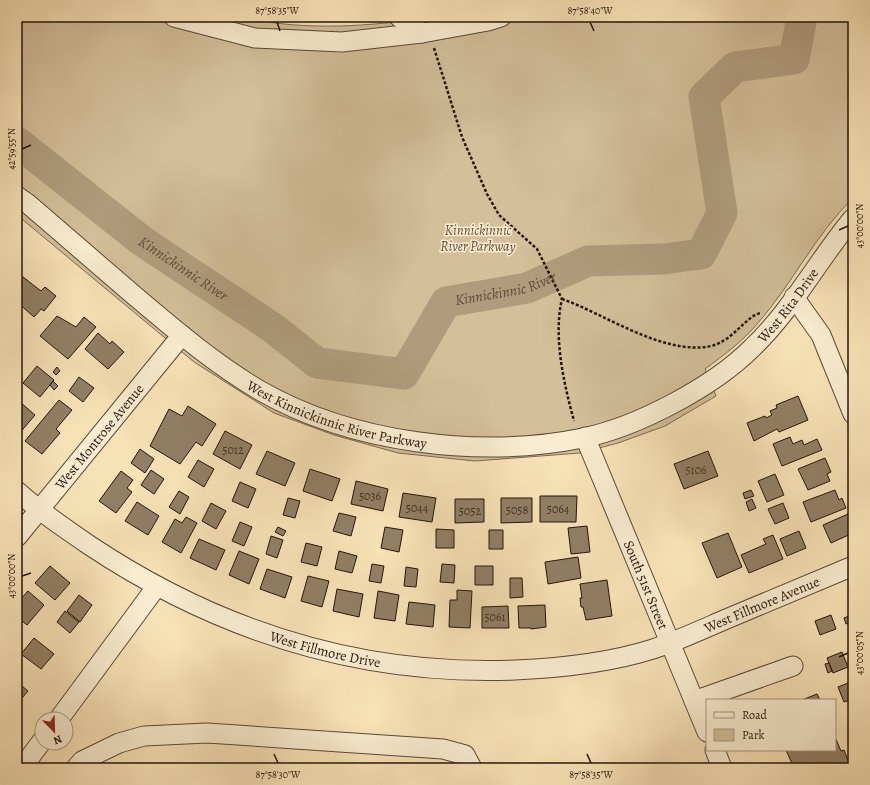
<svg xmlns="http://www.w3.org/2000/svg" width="870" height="785" font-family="Alegreya,serif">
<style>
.green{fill:#d3bf99;stroke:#7c6a53}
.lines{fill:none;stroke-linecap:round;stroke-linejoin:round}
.river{stroke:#b09c7d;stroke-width:31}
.building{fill:#927f65;stroke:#25140d}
.minor-casing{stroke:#5a4837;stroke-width:21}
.path{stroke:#25140d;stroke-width:2.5;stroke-dasharray:3 2;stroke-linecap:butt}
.minor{stroke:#faecd0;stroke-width:19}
.ticks{fill:none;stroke:#25140d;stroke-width:1.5}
.labels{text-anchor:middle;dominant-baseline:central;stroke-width:3;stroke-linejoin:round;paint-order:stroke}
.number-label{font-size:12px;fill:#402f23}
.park-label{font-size:14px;font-style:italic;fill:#62503e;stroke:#faecd0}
.street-label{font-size:14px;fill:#25140d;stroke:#faecd0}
.water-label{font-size:15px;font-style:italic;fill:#5d4a3a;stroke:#faecd0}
.neatline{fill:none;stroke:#25140d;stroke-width:1.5}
.ticks-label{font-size:10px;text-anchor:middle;fill:#25140d}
</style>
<rect width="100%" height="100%" fill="#f7e2b6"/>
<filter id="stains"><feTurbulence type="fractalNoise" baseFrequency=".005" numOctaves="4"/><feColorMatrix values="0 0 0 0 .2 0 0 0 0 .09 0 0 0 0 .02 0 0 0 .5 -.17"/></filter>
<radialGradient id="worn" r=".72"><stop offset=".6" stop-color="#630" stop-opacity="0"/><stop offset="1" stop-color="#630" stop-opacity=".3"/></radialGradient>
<path class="green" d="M17 17H241C308 32 369 26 436 17H853V198C815 235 793 283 758 323 743 341 724 355 705 369L716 396 665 426 618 443 580 453 475 461 398 453 334 435 274 413 194 362 17 215Z"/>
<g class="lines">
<path class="river" id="s1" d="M17 142 142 241 273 328 317 363 404 374 446 302 527 288 588 261 663 259 701 254 722 213 704 97 735 67 794 59 802 17"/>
</g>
<path class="building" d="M18 273 41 291 45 287 56 296 44 311 41 309 34 317 17 302Z
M853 304V315L848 308Z
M57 316 76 327 84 317 96 327 68 359 40 336Z
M98 333 110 344 112 341 124 352 108 369 85 349Z
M37 366 54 380 40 397 23 383Z
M57 367 60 371 56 375 53 372Z
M79 377 94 388 83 402 69 391Z
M53 381 58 386 54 390 50 385Z
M798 396 808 420 779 432 777 429 754 441 747 423 765 416 766 418 772 415 770 411 777 408 776 405Z
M59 400 72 410 56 429 60 433 42 454 25 441Z
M20 402 35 415 18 435 17 406Z
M188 406 216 424 202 446 196 442 180 464 150 446 169 409 182 416Z
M225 431 252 445 240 469 213 454Z
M790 437 793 444 802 440 804 445 817 439 822 450 782 466 773 444Z
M140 449 154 459 145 473 131 463Z
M267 451 295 463 285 486 256 474Z
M708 451 718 476 684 489 674 464Z
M825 458 831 472 827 474 830 481 808 490 798 469Z
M198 460 214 469 204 487 188 477Z
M310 469 340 479 332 501 303 491Z
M151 470 164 479 154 494 141 485Z
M121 471 133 480 127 488 132 492 116 513 99 501Z
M775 474 784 495 767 502 758 481Z
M356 481 388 489 383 511 351 504Z
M240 482 256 489 248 508 232 501Z
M751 490 754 496 745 499 743 493Z
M835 490 839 500 842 498 846 508 811 522 803 502Z
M179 491 189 497 180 514 169 507Z
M403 493 436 498 432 522 399 517Z
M540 496H577L576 522H540Z
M288 498 300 501 295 518 283 515Z
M501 498H532V522L501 523Z
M455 499H484V522L455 523Z
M752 499 756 508 749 511 746 502Z
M137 502 159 516 148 535 125 521Z
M211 503 226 511 216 529 202 521Z
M783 503 789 518 775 524 768 509Z
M339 513 356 517 351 536 333 531Z
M848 514 853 526V533L831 543 823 525Z
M186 517 197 523 181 553 162 542 175 519 182 523Z
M240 522 252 527 244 546 232 541Z
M587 526 590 552 571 554 568 528Z
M278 527 286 531 283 536 275 532Z
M385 527 403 530 399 552 381 548Z
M436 529 454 530V548H436Z
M489 530H503V549H489Z
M799 531 806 548 787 556 780 539Z
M728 533 742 567 717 578 702 543Z
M773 535 783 559 749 573 741 555 766 544 763 539Z
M271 536 283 540 277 558 266 554Z
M199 539 225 550 216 570 190 558Z
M306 543 322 547 317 566 301 562Z
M239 551 259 559 249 584 229 575Z
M339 551 357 556 352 573 335 569Z
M578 557 581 578 548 584 545 562Z
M372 564 384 566 381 583 369 581Z
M442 564 455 565 454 583 440 582Z
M50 566 70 583 55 600 35 583Z
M475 566H493V585H475Z
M406 567 418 569 416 587 404 586Z
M267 569 292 577 285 598 260 589Z
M308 576 329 581 322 607 301 601Z
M510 578H522L523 597 510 598Z
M607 580 612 616 586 620 583 607H581L580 598H582L580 584Z
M337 589 363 594 359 617 333 611Z
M457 590 472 591 470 628 449 627 450 600H457Z
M28 591 44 605 27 625 17 617V600H20Z
M378 591 399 595 395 621 374 618Z
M79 595 92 605 80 622 67 611Z
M409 602 435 605 433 627 406 624Z
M545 605 546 627 531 629V628H519L518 606Z
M508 606 509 628H482V607Z
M65 611 79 622 70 633 57 622Z
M831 615 836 629 820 635 815 621Z
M849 616 851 622 846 624 844 618Z
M34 638 54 654 41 669 21 654Z
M842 652 848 667 833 673 827 658Z
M829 663 832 671 828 673 825 664Z
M853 681V699L844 702 838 687Z
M17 682 28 691 17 704Z
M817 694 820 700H802Z
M835 737 841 751 844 750 851 768H794L786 750H835Z"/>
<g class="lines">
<g class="minor-casing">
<g id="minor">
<path d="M174 17 255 38 342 42 422 33 488 21 501 17"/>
<path d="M399 17 422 33"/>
<path id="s2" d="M17 196 27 203C63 234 100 266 136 297 175 330 215 364 259 390 351 443 479 459 583 438 637 427 713 387 752 348 792 310 818 260 853 218"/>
<path d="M794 297 821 335 853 414"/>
<path id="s3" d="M585 437 707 732"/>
<path id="s4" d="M17 491C39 511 64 528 89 545 218 631 359 676 515 670 561 668 609 663 653 649 677 641 701 630 724 620 767 602 810 584 853 566"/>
<path id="s5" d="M17 537 182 335"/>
<path d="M694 701 793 666"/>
<path d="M59 719 157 586"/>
<path d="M715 750 722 768"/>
<path d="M22 768 42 741"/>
<path d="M76 768 82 761 119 743 144 736 207 733 443 749 465 755 472 768"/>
</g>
</g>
<path class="path" d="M434 48 462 137 487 194 499 215 537 249 562 299C553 337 564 384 574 421
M562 299C605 314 664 356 711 346 733 341 748 314 761 313"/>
<use href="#minor" class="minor"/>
</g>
<path class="ticks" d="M277 22 280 31M590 22 594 31M22 149 31 145M839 230 848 226M22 576 31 573M839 657 848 653M274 754 278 763M587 754 591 763"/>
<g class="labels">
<g class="number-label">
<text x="233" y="450">5012</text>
<text x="696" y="470">5106</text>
<text x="370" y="496">5036</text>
<text x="417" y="508">5044</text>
<text x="558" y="509">5064</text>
<text x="517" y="510">5058</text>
<text x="470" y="511">5052</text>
<text x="495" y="617">5061</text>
</g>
<g class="park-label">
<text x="478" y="230">Kinnickinnic<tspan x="478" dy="16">River Parkway</tspan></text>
</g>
<g class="street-label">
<text stroke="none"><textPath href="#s2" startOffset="894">West Rita Drive</textPath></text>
<text stroke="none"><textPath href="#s2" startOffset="393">West Kinnickinnic River Parkway</textPath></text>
<text stroke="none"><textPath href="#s5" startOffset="130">West Montrose Avenue</textPath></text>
<text stroke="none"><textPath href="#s3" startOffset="160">South 51st Street</textPath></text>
<text stroke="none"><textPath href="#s4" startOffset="799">West Fillmore Avenue</textPath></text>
<text stroke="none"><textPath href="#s4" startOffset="350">West Fillmore Drive</textPath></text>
</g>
<g class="water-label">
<text stroke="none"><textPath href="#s1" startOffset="209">Kinnickinnic River</textPath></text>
<text stroke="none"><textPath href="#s1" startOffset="605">Kinnickinnic River</textPath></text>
</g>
</g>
<rect width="870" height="785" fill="none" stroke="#f7e2b6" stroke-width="44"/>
<rect x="706" y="699" width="130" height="52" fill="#faecd0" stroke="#a59682"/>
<rect x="714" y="712" width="20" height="6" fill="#faecd0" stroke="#a59682"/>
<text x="742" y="719" font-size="12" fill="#25140d">Road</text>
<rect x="714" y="729" width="20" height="12" fill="#d3bf99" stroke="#a59682"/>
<text x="742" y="739" font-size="12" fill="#25140d">Park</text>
<g transform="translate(54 731) rotate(157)"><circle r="19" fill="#faecd0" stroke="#a59682"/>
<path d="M0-3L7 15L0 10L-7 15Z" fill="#8f2418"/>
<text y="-6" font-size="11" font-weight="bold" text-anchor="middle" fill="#25140d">N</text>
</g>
<rect x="22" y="22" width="826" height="741" class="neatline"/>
<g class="ticks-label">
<text x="277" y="14">87°58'35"W</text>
<text x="590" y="14">87°58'40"W</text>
<text transform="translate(11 149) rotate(-90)" y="4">42°59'55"N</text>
<text transform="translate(859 226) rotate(-90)" y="4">43°00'00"N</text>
<text transform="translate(11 576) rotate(-90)" y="4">43°00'00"N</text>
<text transform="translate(859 653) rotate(-90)" y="4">43°00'05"N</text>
<text x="278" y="778">87°58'30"W</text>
<text x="591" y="778">87°58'35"W</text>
</g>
<rect width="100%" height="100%" filter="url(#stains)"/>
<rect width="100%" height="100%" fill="url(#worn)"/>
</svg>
